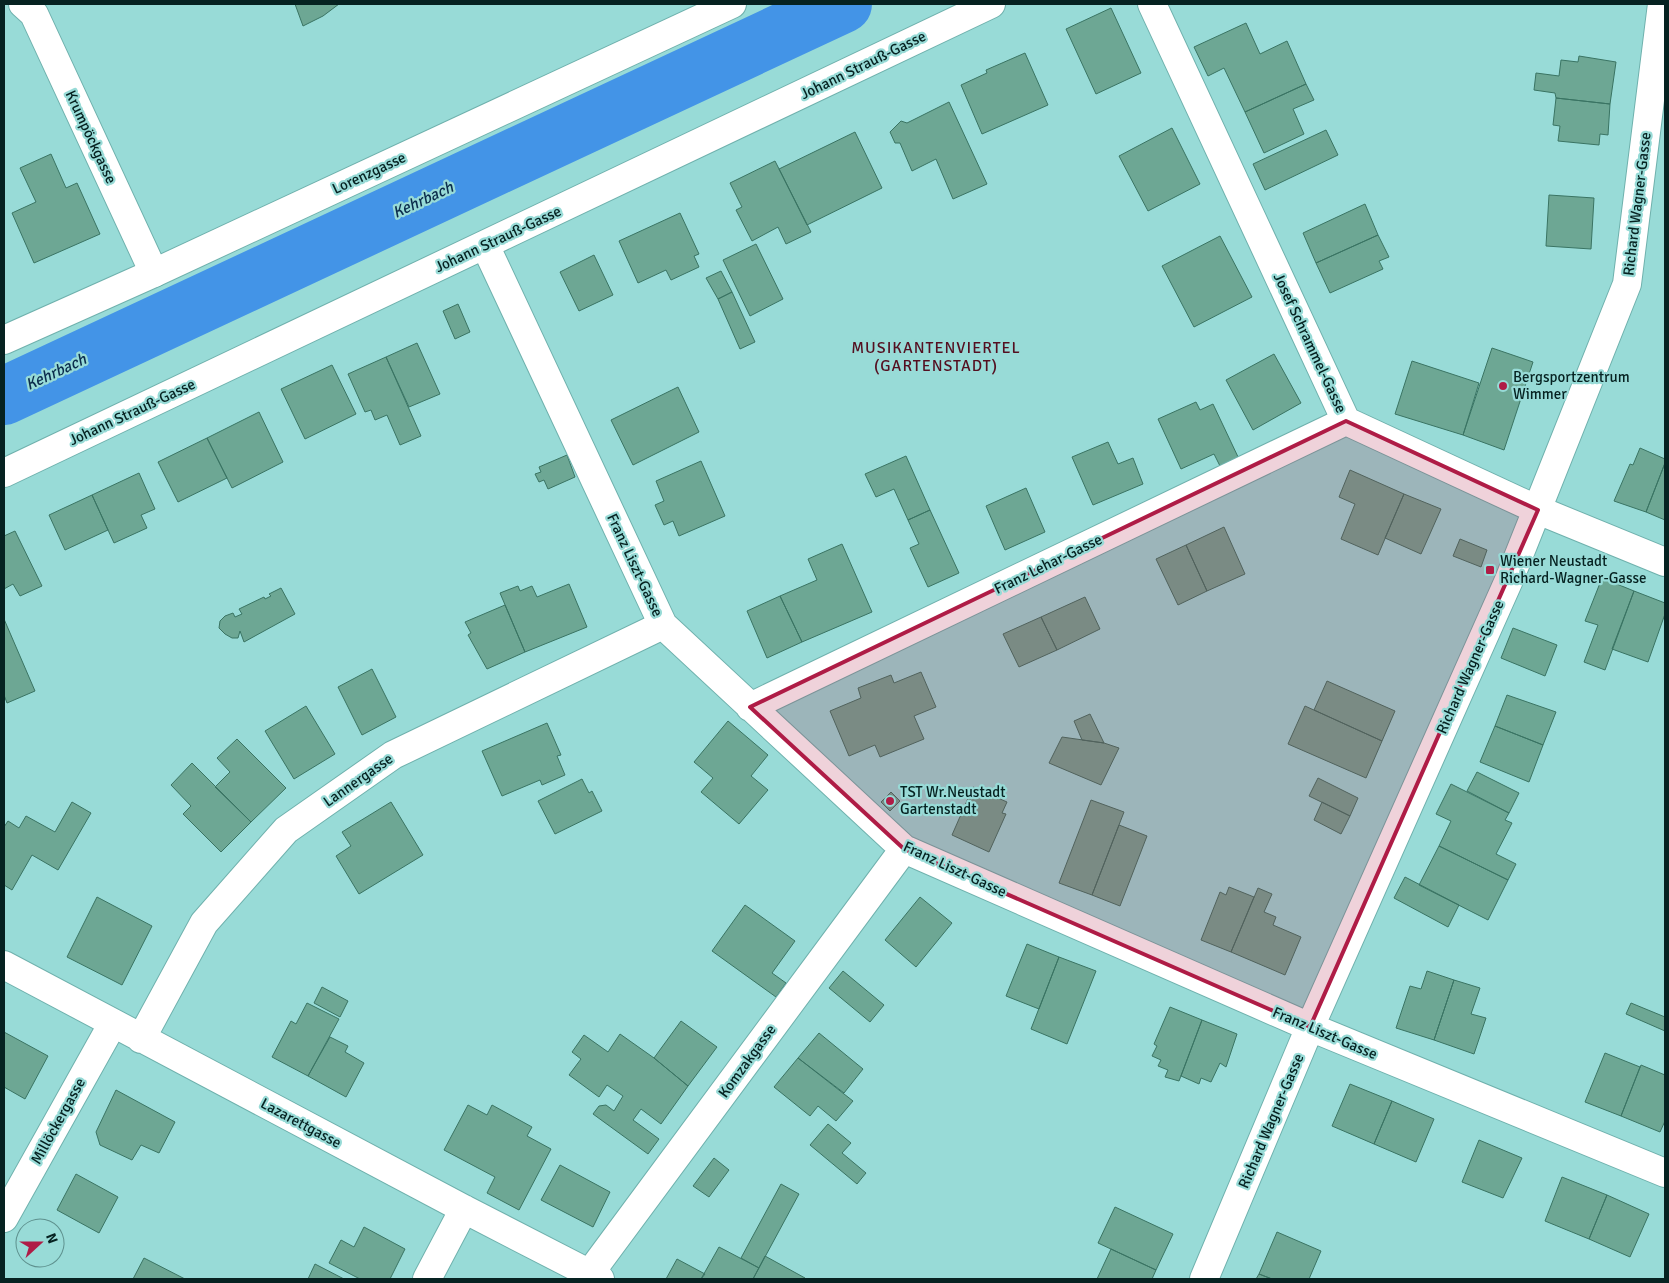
<svg xmlns="http://www.w3.org/2000/svg" width="1669" height="1283" font-family="Signika,sans-serif">
<style>
.lines{fill:none;stroke-linecap:round;stroke-linejoin:round}
.river{stroke:#4394e7;stroke-width:58}
.building{fill:#6da794;stroke:#3a7463}
.minor-casing{stroke:#6fb1ad;stroke-width:30}
.tertiary-casing{stroke:#6fb1ad;stroke-width:30}
.minor{stroke:#fff;stroke-width:28}
.tertiary{stroke:#fff;stroke-width:28}
.marked{fill:#af1c46;fill-opacity:0.2;stroke:#af1c46;stroke-width:4;stroke-linejoin:round}
.poi-dot{fill:#af1c46;stroke:#98dbd7;stroke-width:2}
.labels{text-anchor:middle;dominant-baseline:central;stroke-width:4.5;stroke-linejoin:round;paint-order:stroke}
.street-label{font-size:15px;fill:#062221;stroke:#98dbd7}
.poi-label{font-size:15px;fill:#062221;stroke:#98dbd7;text-anchor:start}
.water-label{font-size:16px;font-style:italic;fill:#0b2c4c;stroke:#98dbd7}
.neighbourhood-label{font-size:16px;letter-spacing:1px;fill:#540f20;stroke:#98dbd7}
</style>
<rect width="100%" height="100%" fill="#98dbd7"/>
<g class="lines">
<path class="river" d="M4 396 843 4"/>
</g>
<path class="building" d="M295 4H339L323 16 303 26Z
M1111 8 1141 73 1096 94 1066 29Z
M1246 23 1260 54 1287 41 1306 84 1245 112 1224 68 1208 76 1194 47Z
M1025 53 1048 105 982 134 961 85 987 73 986 70Z
M1579 56 1616 62 1610 104 1556 98 1555 93 1534 90 1536 73 1559 76 1561 60 1578 62Z
M1306 84 1314 100 1293 109 1304 134 1264 153 1245 112Z
M1556 98 1610 104 1608 135 1600 134 1599 145 1558 141 1560 126 1553 125Z
M949 102 987 184 953 199 936 159 912 171 900 143H895L890 132 901 121 907 123Z
M1172 128 1200 184 1148 211 1119 156Z
M1326 130 1338 155 1265 190 1253 164Z
M855 132 882 188 807 225 779 169Z
M51 154 66 188 77 183 100 234 34 263 12 213 36 202 20 168Z
M775 161 811 232 786 244 778 227 752 241 736 210 742 207 730 183Z
M1549 195 1594 198 1591 249 1546 246Z
M1365 204 1378 235 1316 263 1303 233Z
M680 213 699 254 694 256 699 267 671 280 666 270 638 283 619 241Z
M1378 235 1389 257 1379 261 1383 269 1330 293 1316 263Z
M1220 236 1252 297 1194 327 1162 266Z
M756 244 783 299 750 316 723 260Z
M594 255 613 295 579 311 560 272Z
M721 271 732 292 718 299 706 278Z
M732 292 755 342 740 349 718 299Z
M458 304 470 332 455 339 443 311Z
M417 343 440 394 409 407 386 357Z
M1492 348 1533 362 1504 450 1463 435Z
M1274 354 1301 403 1253 430 1226 380Z
M386 357 421 436 400 445 387 415 375 420 371 410 365 412 348 374Z
M1412 361 1479 383 1463 435 1395 414Z
M332 365 356 414 305 439 281 389Z
M678 387 699 432 633 465 611 420Z
M1196 402 1200 410 1213 404 1239 459 1221 468 1214 454 1181 469 1158 419Z
M259 412 283 462 232 488 207 438Z
M207 438 227 478 178 502 158 462Z
M1108 442 1118 464 1133 458 1143 484 1093 505 1072 457Z
M1640 448 1665 459V463L1646 512 1614 501 1630 464 1633 465Z
M567 455 575 477 548 489 544 480 539 482 535 474 541 472 539 467Z
M906 456 930 510 908 520 894 489 876 497 865 474Z
M701 461 725 516 679 536 673 521 664 525 655 505 664 501 656 481Z
M1665 463V520L1646 512Z
M1350 470 1404 494 1378 555 1341 539 1355 504 1339 497Z
M139 473 155 509 141 515 147 528 114 543 92 495Z
M1026 488 1045 532 1005 550 986 506Z
M1404 494 1441 509 1421 554 1385 538Z
M92 495 108 530 65 550 49 515Z
M930 510 959 573 928 587 910 548 919 544 908 520Z
M1224 527 1245 574 1207 591 1186 545Z
M15 531 42 586 20 596 13 584 4 589V536Z
M1460 539 1487 550 1481 567 1453 556Z
M842 544 872 612 802 642 780 596 817 580 808 559Z
M1186 545 1207 591 1178 605 1156 559Z
M1602 578 1634 591 1605 670 1584 662 1598 625 1585 621Z
M569 584 587 627 525 652 500 593 518 586 520 591 532 586 537 597Z
M281 588 295 614 244 642 240 631 238 638H232L225 634 219 628 220 621 225 616 233 613 235 617 242 614 239 609 264 597 265 599 271 596 269 594Z
M1634 591 1665 603V614L1648 662 1612 649Z
M780 596 802 642 767 658 747 611Z
M1085 597 1100 629 1057 650 1041 617Z
M505 605 525 652 487 669 468 635 471 633 465 622Z
M1041 617 1057 650 1019 667 1003 634Z
M4 619 35 691 7 703 4 695Z
M1513 628 1557 645 1545 676 1501 658Z
M372 669 396 717 362 735 338 687Z
M921 672 936 707 914 716 924 739 880 757 875 745 849 756 830 711 861 698 858 688 891 675 894 683Z
M1327 681 1395 711 1382 741 1314 710Z
M1507 695 1556 712 1543 745 1495 726Z
M306 706 335 754 294 779 265 731Z
M1305 706 1382 741 1366 778 1288 744Z
M1090 714 1104 743 1082 740 1074 721Z
M728 721 768 755 751 776 768 790 739 824 701 792 713 778 694 762Z
M547 723 561 755 557 756 565 775 542 785 540 780 502 796 482 751Z
M1495 726 1543 745 1529 782 1480 762Z
M1062 737 1104 743 1119 748 1101 785 1049 763Z
M237 739 286 788 251 822 215 787 230 772 217 758Z
M192 763 251 822 221 852 183 814 191 806 171 785Z
M1477 772 1519 793 1509 813 1467 791Z
M1318 778 1358 798 1350 816 1309 796Z
M582 779 589 793 592 791 602 811 555 834 538 801Z
M1451 784 1509 813 1505 820 1512 823 1496 854 1516 864 1508 880 1439 846 1451 821 1436 814Z
M973 787 1007 802 1002 813 1006 814 989 852 952 835Z
M891 792 900 801 890 811 881 802Z
M1091 800 1124 812 1092 895 1059 883Z
M72 802 91 813 58 870 32 855 12 890 4 885V827L8 821 19 828 26 816 55 832Z
M391 802 423 855 359 894 336 856 351 846 342 832Z
M1322 802 1350 816 1341 834 1314 820Z
M1119 825 1147 836 1120 906 1092 895Z
M1439 846 1508 880 1488 920 1419 885Z
M1405 877 1459 905 1448 927 1394 898Z
M1229 887 1254 897 1231 952 1201 940 1220 892 1226 895Z
M1258 888 1272 894 1264 912 1276 917 1273 925 1301 937 1285 975 1231 952Z
M97 897 152 926 122 985 67 957Z
M920 897 952 923 916 967 885 940Z
M745 905 795 941 772 973 786 983 776 997 712 951Z
M1027 944 1059 957 1039 1009 1006 996Z
M1059 957 1096 971 1067 1044 1031 1029Z
M843 971 884 1005 870 1022 829 988Z
M1427 971 1454 980 1434 1040 1396 1028 1410 986 1421 989Z
M1454 980 1480 988 1471 1014 1486 1018 1474 1054 1434 1040Z
M322 987 348 1001 340 1017 314 1003Z
M307 1003 339 1019 308 1076 272 1057 291 1021 296 1024Z
M1631 1003 1665 1017V1031L1626 1014Z
M1170 1007 1202 1020 1179 1081 1165 1077 1168 1070 1158 1066 1161 1060 1152 1056 1157 1046 1154 1044Z
M1202 1020 1237 1034 1226 1067 1220 1063 1211 1082 1201 1078 1199 1084 1181 1076Z
M681 1021 717 1047 688 1086 654 1058Z
M4 1032 48 1056 25 1099 4 1087Z
M819 1033 863 1069 844 1093 798 1058Z
M620 1034 654 1058 688 1086 661 1124 641 1109 633 1120 659 1139 648 1154 593 1114 599 1106 606 1105 614 1111 623 1096 607 1085 599 1097 569 1075 581 1059 572 1052 584 1035 608 1052Z
M330 1037 348 1046 345 1052 364 1063 346 1097 308 1076Z
M1605 1053 1640 1067 1621 1116 1585 1102Z
M798 1058 853 1101 836 1121 818 1106 810 1116 774 1087Z
M1641 1065 1665 1075V1121L1660 1132 1621 1116Z
M1350 1084 1392 1101 1374 1144 1332 1126Z
M116 1090 175 1122 159 1153 141 1145 132 1160 100 1145 96 1132Z
M1392 1101 1434 1119 1416 1162 1374 1144Z
M468 1105 487 1115 492 1105 532 1127 527 1136 551 1149 519 1210 487 1193 495 1177 444 1150Z
M828 1124 851 1143 842 1153 866 1173 857 1184 810 1145Z
M1479 1140 1522 1158 1503 1198 1462 1182Z
M714 1158 729 1170 709 1197 693 1186Z
M560 1165 610 1192 593 1227 541 1200Z
M76 1174 118 1197 99 1233 57 1210Z
M1562 1177 1607 1195 1589 1239 1545 1221Z
M781 1184 799 1194 759 1268 741 1258Z
M1607 1195 1649 1214 1630 1257 1589 1239Z
M1115 1207 1173 1234 1156 1270 1098 1243Z
M364 1227 405 1249 390 1279H360L329 1263 341 1240 354 1247Z
M1277 1232 1321 1251 1309 1279H1272L1259 1274Z
M719 1247 759 1268 753 1279H701Z
M1111 1249 1156 1270 1152 1279H1097Z
M765 1256 805 1278 804 1279H753Z
M144 1258 185 1279H133Z
M677 1259 705 1274 701 1279H666Z
M315 1264 344 1279H308Z
M1259 1274 1272 1279H1256Z"/>
<g class="lines">
<g class="minor-casing">
<path id="minor" d="M23 4 34 14 154 273
M1152 4 1346 421 1538 510 1665 562
M485 245 663 625 904 849 1310 1027 1665 1173
M4 473 991 4
M750 707 1346 421
M4 965 464 1209 600 1279
M141 1039 204 923 286 830 393 755 663 625
M4 1218 113 1023
M590 1273 904 849
M427 1279 464 1209
M1204 1279 1310 1027 1509 580 1627 284 1662 4"/>
</g>
<g class="tertiary-casing">
<path id="tertiary" d="M4 340 154 273 732 4"/>
</g>
<use href="#minor" class="minor"/>
<use href="#tertiary" class="tertiary"/>
</g>
<path class="marked" d="M1346 421 1538 510 1310 1027 904 849 750 707Z"/>
<g class="poi-dot">
<circle cx="1503" cy="386" r="5"/>
<rect x="1485" y="565" width="10" height="10" rx="2.5"/>
<circle cx="890" cy="801" r="5"/>
</g>
<g class="labels">
<g class="street-label">
<text transform="translate(863 65) rotate(-26)">Johann Strauß-Gasse</text>
<text transform="translate(91 137) rotate(65)">Krumpöckgasse</text>
<text transform="translate(369 173) rotate(-25)">Lorenzgasse</text>
<text transform="translate(1637 204) rotate(-83)">Richard Wagner-Gasse</text>
<text transform="translate(498 239) rotate(-25)">Johann Strauß-Gasse</text>
<text transform="translate(1310 343) rotate(65)">Josef Schrammel-Gasse</text>
<text transform="translate(132 412) rotate(-25)">Johann Strauß-Gasse</text>
<text transform="translate(1048 564) rotate(-26)">Franz Lehar-Gasse</text>
<text transform="translate(635 565) rotate(65)">Franz Liszt-Gasse</text>
<text transform="translate(1470 667) rotate(-66)">Richard Wagner-Gasse</text>
<text transform="translate(358 780) rotate(-35)">Lannergasse</text>
<text transform="translate(955 869) rotate(25)">Franz Liszt-Gasse</text>
<text transform="translate(1325 1033) rotate(23)">Franz Liszt-Gasse</text>
<text transform="translate(747 1061) rotate(-54)">Komzakgasse</text>
<text transform="translate(58 1121) rotate(-61)">Millöckergasse</text>
<text transform="translate(1271 1121) rotate(-67)">Richard Wagner-Gasse</text>
<text transform="translate(301 1123) rotate(28)">Lazarettgasse</text>
</g>
<g class="poi-label">
<text x="1513" y="377">Bergsportzentrum<tspan x="1513" dy="17">Wimmer</tspan></text>
<text x="1500" y="561">Wiener Neustadt<tspan x="1500" dy="17">Richard-Wagner-Gasse</tspan></text>
<text x="900" y="792">TST Wr.Neustadt<tspan x="900" dy="17">Gartenstadt</tspan></text>
</g>
<g class="water-label">
<text transform="translate(423 200) rotate(-25)">Kehrbach</text>
<text transform="translate(56 372) rotate(-25)">Kehrbach</text>
</g>
<g class="neighbourhood-label">
<text x="936" y="348">MUSIKANTENVIERTEL<tspan x="936" dy="18">(GARTENSTADT)</tspan></text>
</g>
</g>
<rect width="1669" height="1283" fill="none" stroke="#062221" stroke-width="10"/>
<g transform="translate(40 1243) rotate(69)"><circle r="24" fill="#98dbd7" stroke="#5e918e"/>
<path d="M0-4L9 19L0 12L-9 19Z" fill="#af1c46"/>
<text y="-8" font-size="14" font-weight="bold" text-anchor="middle" fill="#062221">N</text>
</g>
</svg>
